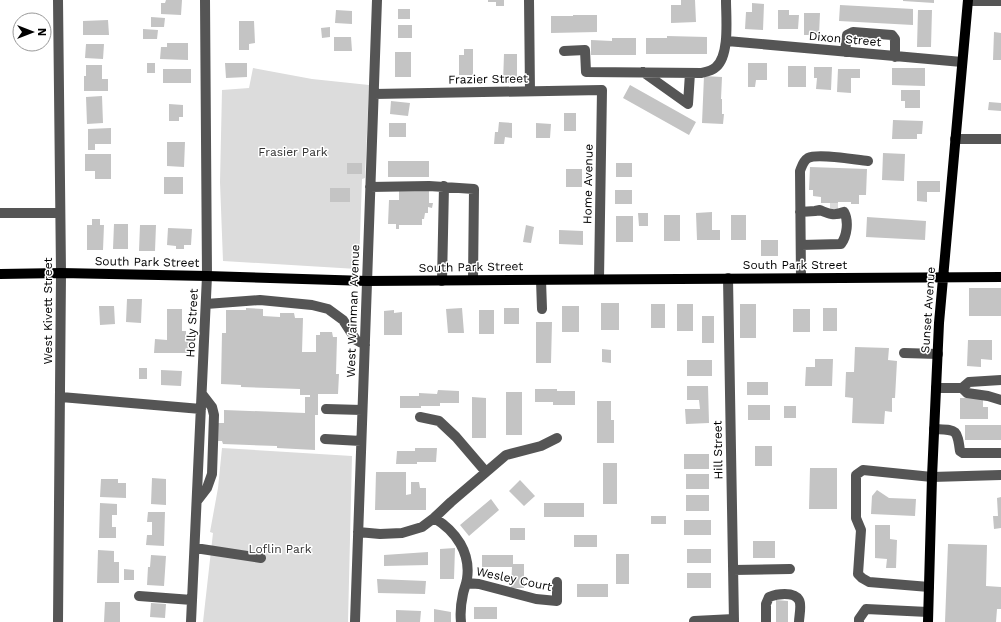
<svg xmlns="http://www.w3.org/2000/svg" width="1001" height="622" font-family="'Work Sans',sans-serif">
<style>
.green{fill:#dcdcdc}
.building{fill:#c4c4c4}
.lines{fill:none;stroke-linecap:round;stroke-linejoin:round}
.minor-tunnel{stroke:#d9d9d9;stroke-width:10;stroke-dasharray:10 5;stroke-linecap:butt}
.minor{stroke:#555;stroke-width:10}
.major{stroke:#000;stroke-width:10}
.labels{text-anchor:middle;dominant-baseline:central;stroke-width:3;stroke-linejoin:round;paint-order:stroke}
.street-label{font-size:12px;fill:#000;stroke:#fff}
.park-label{font-size:12px;fill:#333;stroke:#fff}
</style>
<rect width="100%" height="100%" fill="#fff"/>
<path class="green" d="M253 68 312 79 369 85 365 178 362 179 359 266 357 269 223 261 220 182 222 90 249 88Z
M222 448 352 456 348 622H203L213 533 210 532 218 488Z"/>
<path class="building" d="M166 0H182L181 15 161 14V3H165Z
M488 0H504V6H496V2H488Z
M681 0H695L696 22 671 23V5H681Z
M903 0H934V3L903 1Z
M752 3 764 4 763 30 745 29 746 12H752Z
M840 5 913 9V25L839 21Z
M398 9H410V19H398Z
M336 10 352 11V24L335 23Z
M778 10H789V15H799L798 29H778Z
M918 10H932L931 47H917Z
M804 13H820L819 35H804Z
M573 15H597V32L551 33V16H573Z
M151 17 165 18 164 27H151Z
M108 20 109 35H83V21Z
M239 21H254L255 43 249 44V50H239Z
M398 25H412V38H398Z
M330 27V37L322 38 321 28Z
M143 29 158 30 157 39H143Z
M994 32 1001 33V60H993Z
M667 36 707 37V54H646V38H667Z
M334 37H351L352 51H334Z
M612 38H636V55H591V40L612 41Z
M167 43H188V60L160 59 161 47H167Z
M86 44H104L103 59 85 58Z
M464 49H473V75H459V55H464Z
M395 52H411V77H395Z
M504 54H517V83H503Z
M147 63H155V73H147Z
M225 63H247V77L226 78Z
M748 63H767V80H756L755 87H748Z
M86 65H102V79H108V91H84V76H86Z
M788 66H806V87H788Z
M814 67H832L831 90 816 89 817 78H814Z
M892 68H925V86L892 85Z
M163 69H191V83H163Z
M838 69H860V78H851V93L837 92Z
M704 76 722 77 721 99H722V114H724L723 124 702 123Z
M630 85 696 122 689 135 623 98Z
M901 90H920V108H905V101H901Z
M102 96 103 123 87 124 86 97Z
M391 101 410 103 408 116 390 114Z
M989 102 1001 103V111L988 110Z
M169 104 183 105V117H179V121H169Z
M564 113H576V131H564Z
M893 120 923 121 922 134H917V139H892Z
M499 122 512 123V138L505 137 504 144H494L495 132H498Z
M389 123H406V137H389Z
M536 123 551 124 550 138H536Z
M111 128V144H95V150H88V129Z
M167 142H185L184 167 167 166Z
M883 153 905 154 904 181 882 180Z
M85 154H111V179H95V171H85Z
M388 161H429V177H388Z
M347 163H362V174H347Z
M616 163H632V177H616Z
M810 167 867 169 866 195H859V204H851V202H838V216H830V203H821V197L813 196V190H809Z
M566 169H582V187H566Z
M164 177H183V194H164Z
M917 181H940V192H927V202L917 201Z
M330 188H350V202H330Z
M399 190 429 191V203H433L432 208 428 207V213H425L424 219H422V225H399V229H396V224H388L389 200H399Z
M615 190H632V204H615Z
M712 212V230H720V240H697L696 213Z
M638 213H648V226H639Z
M664 215H680V241H664Z
M731 215H746V240H731Z
M616 216H633V242H616Z
M867 217 926 221 925 240 866 237Z
M92 219H100V225H104L103 250H87V225H92Z
M114 224H128V249H113Z
M140 225H156L155 251H139Z
M526 225 534 227 531 243 523 242Z
M168 228 192 229 191 245H184V249H176V246L167 245Z
M559 230 583 231V245L559 244Z
M761 240H778V256H761Z
M969 288H1001V316H969Z
M127 299H142L141 323 126 322Z
M601 303H619V330H601Z
M651 304H665V328H651Z
M677 304H693V331H677Z
M740 304H756V338H740Z
M99 306H114L115 324 100 325Z
M562 306H579V332H562Z
M246 308 263 309V316L280 317V313H294L295 318H303L302 352H316V335H320V332H332L333 337H337L336 374H339L338 394H318V415H315V450L277 448V446L223 444 222 441H216L217 423H224V410L305 413V397H310V395H300V389L241 387V385L221 384 222 333H226V310H246Z
M462 308 464 333H448L446 309Z
M504 308H519V324H504Z
M823 308H837V331H823Z
M167 309H182V331H186V341H190V353H154L155 339 167 340Z
M793 309H810V332H793Z
M394 310V313L402 312V335H384V311Z
M479 310H494V334H479Z
M702 316H714V343H702Z
M536 322H552L551 363H536Z
M968 340H992V360L981 359V367L967 366Z
M855 347 889 348 888 360 897 361 895 398H892V412L885 411 884 424 852 423 853 398 845 397 846 372H854Z
M602 349 611 350V363L602 362Z
M815 359H833L832 386H805L806 367H815Z
M687 360H712V376H687Z
M139 368H147V379H139Z
M161 370 182 371 181 386 161 385Z
M747 382H768V395H747Z
M687 386H708L709 423 686 424 685 409H700L699 400H687Z
M535 389H557V391H575V405H553V402H535Z
M438 390 459 391V403H440V406H421V408H400V396H419V393L437 394Z
M506 392H522V435H506Z
M472 397 486 398V438H472Z
M960 398H983V407H988V419H960Z
M597 401H611V420H614V443H597Z
M748 405H770V420H748Z
M784 406H796V418H784Z
M965 425H1001V440H965Z
M755 446H772V466H755Z
M415 448H437L436 462H417V464H396L397 451H415Z
M684 454H709V469H684Z
M603 463H617V504H603Z
M810 468H837V509H809Z
M376 472H406V495L411 494V482H419L420 488H426V510H375Z
M686 474H709V489H686Z
M152 478 166 479V505L151 504Z
M101 479H118V483H126V498L100 497Z
M520 480 535 496 524 506 509 491Z
M877 490 889 498 916 499 915 516 871 514 872 496Z
M686 495H709V511H686Z
M1001 497V528L994 529 993 516H998L997 498Z
M491 499 499 510 469 536 460 525Z
M100 503 117 504V515H112V527H116V538H99Z
M544 503H584V517H544Z
M148 512H165L164 546 146 545 147 535H152V522H147Z
M651 516H666V524H651Z
M684 520H711V535H684Z
M875 525H890V539L897 540 896 568H886L887 559 875 558Z
M510 528H525V540H510Z
M574 535H597V547H574Z
M753 541H775V558H753Z
M948 544 987 545 986 586 1001 587V609H997L996 622H945Z
M455 548 454 579H440V549Z
M687 549H711V563H687Z
M98 550 114 551V562H119V583H97Z
M428 552V565L384 566V555Z
M616 554H629V584H616Z
M151 555 166 556 164 586 147 585 148 567H150Z
M482 555H513V564H524V588H511L512 567H482Z
M124 569 134 570V580H124Z
M687 573H711V588H687Z
M377 579 426 581 425 594 378 593Z
M577 584H608V597H577Z
M776 600 788 601V622H776Z
M105 602H120V622H104Z
M151 603 166 604 165 618 150 617Z
M474 607H497V619H474Z
M434 609 451 612V622H434Z
M396 610 421 611 420 622H396Z"/>
<g class="lines">
<path class="minor-tunnel" d="M830 208H838"/>
<path class="minor" d="M58 0 61 273 58 622
M529 0 530 91
M968 1H1001
M727 41 962 62
M564 51 585 50 586 72 701 73C706 72 712 71 716 67 730 55 726 18 726 0
M845 52 847 35 853 32 892 35 895 39V57
M643 72 688 104 690 73
M374 94 602 90 599 279
M955 139H1001
M370 187 429 186 474 189 473 280
M800 212 815 211 820 210C829 214 834 216 844 212 849 221 847 236 841 244L801 245
M0 213H60
M728 278 734 622
M801 278 800 171C802 166 803 161 808 158 818 153 856 160 868 161
M541 280 542 309
M442 281 444 186
M206 304 260 300 312 305 328 309 343 320 356 340 365 345
M904 353 938 354
M936 388H962L969 382 1001 380
M962 388 967 393 988 396 1001 400
M61 397 201 409
M326 409 362 410
M420 417 439 421 456 437 486 472
M934 429C956 430 957 428 960 451L963 453H1001
M325 439 361 441
M197 501 207 488 212 474 214 415 212 407 202 394
M434 518C456 531 471 553 467 579 466 585 464 589 463 594 461 603 460 613 461 622
M358 532 380 534 402 533 422 527 434 518 451 502 506 455 541 446 557 438
M195 548 261 558
M733 570 790 569
M466 583 479 584 536 599 557 601V582
M929 587 869 582 862 578 858 574 861 530 856 518V475L863 470 932 477 1001 475
M139 596 192 600
M694 621 734 619
M191 622 207 276 205 0
M355 622 377 0
M766 622V604L769 597C776 594 794 591 799 600 802 605 799 616 799 622
M859 622V619L866 609 928 612"/>
<path class="major" d="M0 274 61 273 207 276 367 281 1001 277
M928 622 932 477 939 323 968 0"/>
</g>
<g class="labels">
<g class="street-label">
<text transform="translate(845 39) rotate(5)">Dixon Street</text>
<text transform="translate(488 79) rotate(-1)">Frazier Street</text>
<text transform="translate(588 184) rotate(-89)">Home Avenue</text>
<text transform="translate(147 262) rotate(1)">South Park Street</text>
<text x="795" y="265">South Park Street</text>
<text transform="translate(471 267) rotate(-1)">South Park Street</text>
<text transform="translate(928 310) rotate(-86)">Sunset Avenue</text>
<text transform="translate(48 311) rotate(-90)">West Kivett Street</text>
<text transform="translate(353 311) rotate(-88)">West Wainman Avenue</text>
<text transform="translate(192 323) rotate(-87)">Holly Street</text>
<text transform="translate(718 450) rotate(-91)">Hill Street</text>
<text transform="translate(514 579) rotate(12)">Wesley Court</text>
</g>
<g class="park-label">
<text x="293" y="152">Frasier Park</text>
<text x="280" y="549">Loflin Park</text>
</g>
</g>
<g transform="translate(32 32) rotate(90)"><circle r="19" fill="#ffffff" stroke="#999999"/>
<path d="M0-3L7 15L0 10L-7 15Z" fill="#000000"/>
<text y="-6" font-size="11" font-weight="bold" text-anchor="middle" fill="#000000">N</text>
</g>
</svg>
